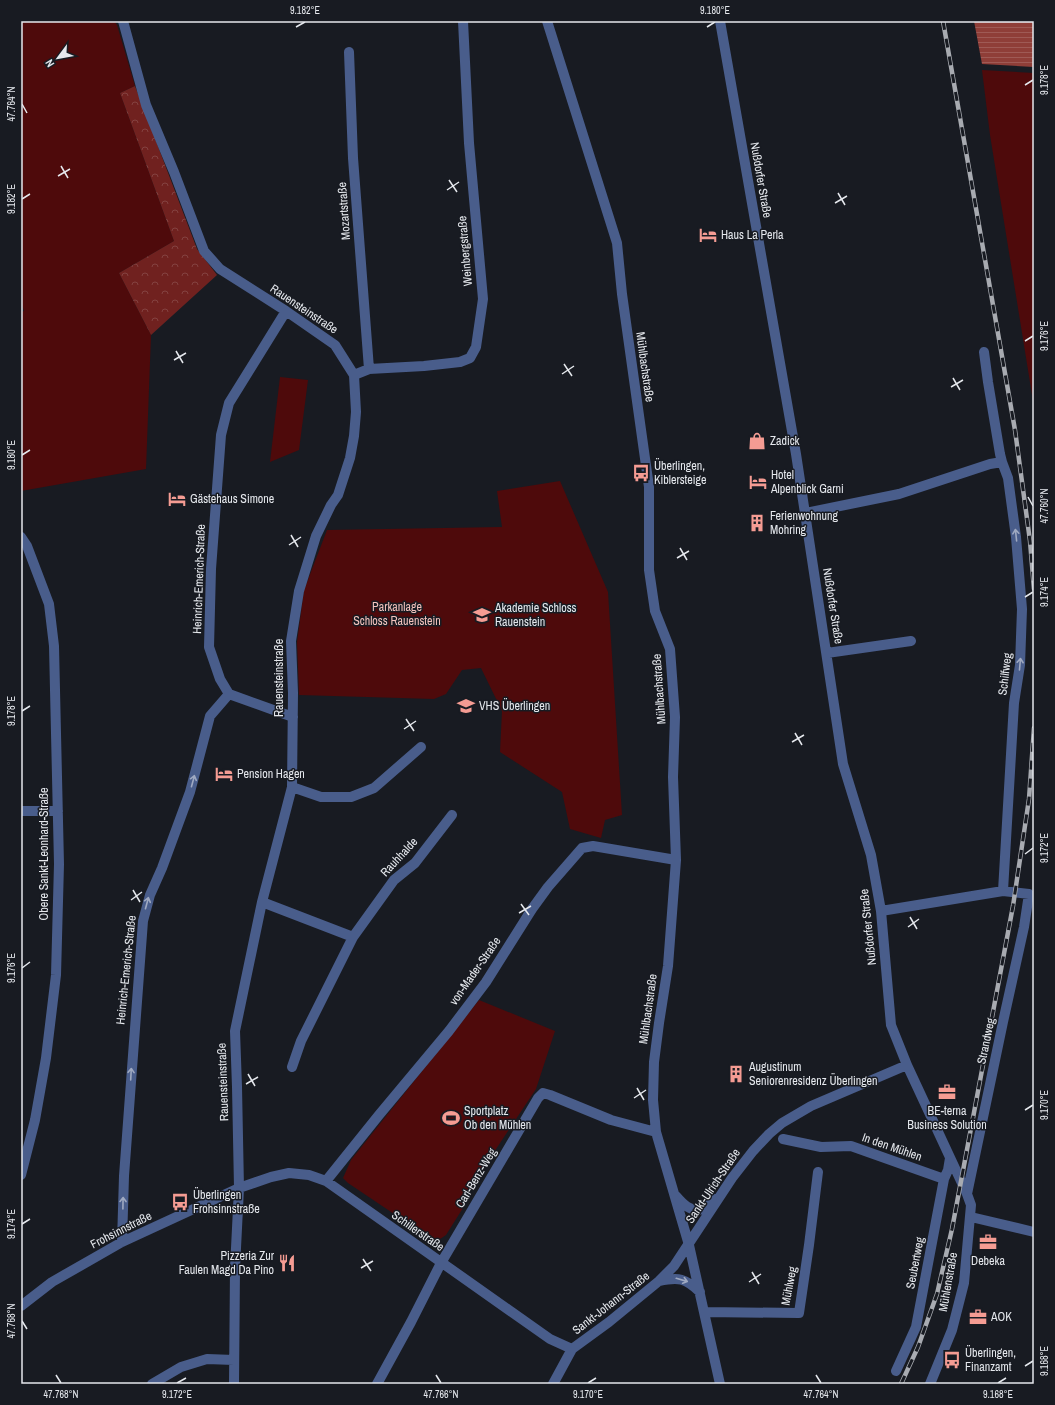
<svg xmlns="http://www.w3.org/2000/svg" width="1055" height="1405" font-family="'Archivo Narrow',sans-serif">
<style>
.green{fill:#4e0a0b}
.forest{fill:url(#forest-crowns)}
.water{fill:url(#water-rules)}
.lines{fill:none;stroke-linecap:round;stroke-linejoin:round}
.minor{stroke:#495d8b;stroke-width:10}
.rail-casing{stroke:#a8abb1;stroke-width:4.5}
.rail{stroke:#181b22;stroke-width:3;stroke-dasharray:9;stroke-linecap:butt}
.oneway{stroke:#9fa9c1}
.ticks{fill:none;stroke:#e5e8ed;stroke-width:1.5}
.labels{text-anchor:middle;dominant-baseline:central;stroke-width:3;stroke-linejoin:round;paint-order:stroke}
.street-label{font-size:12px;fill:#e5e8ed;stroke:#181b22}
.poi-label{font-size:12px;fill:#e5e8ed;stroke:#181b22;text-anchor:start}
.park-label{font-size:12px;fill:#f4c3bd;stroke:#181b22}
.neatline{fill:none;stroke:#e5e8ed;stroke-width:1.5}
.ticks-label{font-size:10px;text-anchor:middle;fill:#e5e8ed}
</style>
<defs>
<pattern id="forest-crowns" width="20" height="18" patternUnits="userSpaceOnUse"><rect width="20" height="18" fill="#70211f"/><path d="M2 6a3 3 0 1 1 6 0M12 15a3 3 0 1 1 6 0" fill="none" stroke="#844140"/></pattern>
<pattern id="water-rules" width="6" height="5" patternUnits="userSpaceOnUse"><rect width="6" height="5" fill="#8f3e38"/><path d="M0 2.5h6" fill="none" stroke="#9f5a55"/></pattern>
</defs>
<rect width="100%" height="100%" fill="#181b22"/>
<path class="green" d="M21 21H114L117 25 135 86 120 93 174 241 119 273 151 335 146 469 21 491V312L24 311 21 302Z
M982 70 1034 73V407L990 135Z
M280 377 308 380 299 450 270 462Z
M560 481 608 592 622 815 605 820 601 838 570 829 562 792 500 752 502 711 481 668 462 670 446 694 434 699 299 695 297 642 304 590 327 530 502 527 497 491Z
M479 1000 555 1031 536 1089 464 1197 468 1200 446 1235 437 1241 409 1224 348 1183 343 1178 351 1160Z"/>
<path class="forest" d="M135 86 197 249 217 275 151 335 119 273 174 241 120 93Z"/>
<path class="water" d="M974 21H1034V67L982 64Z"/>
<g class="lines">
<path class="minor" d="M123 21 146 105 174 172 204 251 220 269 286 311 335 345 354 375 356 412 354 436 350 458 338 495 331 505 316 536 299 591 291 641 293 693 292 787 262 902 235 1031 237 1087 239 1188 235 1268 234 1384
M547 21 617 243 622 294 649 487V570L655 611 670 649 675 717 673 777 676 860 668 966 659 1023 654 1062 653 1100 656 1132 689 1245 720 1384
M720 21 796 454 843 764 871 855 881 911 891 1025 907 1065 967 1194 971 1205 964 1283 952 1330 930 1384
M349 52 353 158 369 369
M286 311 229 403 221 435 211 569 209 647 220 679 229 694 293 717
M984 352 988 382 1000 454 1002 462 1008 478 1016 537 1022 609 1020 665 1014 703 1003 891
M354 375 369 369 424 366 460 362 470 358 476 347 483 299 469 143 463 21
M806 513 899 494 990 464 1002 462
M21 537 27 546 49 604 54 646 59 864 56 975 46 1058 35 1120 21 1175
M827 653 911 641
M292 787 321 797H351L374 788 421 747
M21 811H58
M262 902 353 937 394 880 415 863 452 815
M881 911 1003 891 1029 894 1024 927 1003 1022 967 1194
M292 1067 301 1041 353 937
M783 1139 821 1147 851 1146 944 1179
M326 1181 379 1115 449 1031 486 982 532 909 548 887 582 848 593 846 676 860
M676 1196C682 1203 691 1213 702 1209 706 1207 711 1202 715 1199
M971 1217 1034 1232
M122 1242 124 1176 143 921 150 895 162 868 190 792 210 716 229 694
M659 1281C679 1277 685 1278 700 1292
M21 1306 52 1282 122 1242 239 1188 271 1177 289 1173 309 1175 326 1181 550 1339 572 1349
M705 1312 799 1313 809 1245 818 1172
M896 1371 916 1327 944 1179 948 1170 950 1158
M152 1384 181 1367 207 1359 234 1360
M377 1384 411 1322 441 1263 538 1098 543 1093 550 1095 611 1120 656 1132
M553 1384 572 1349 609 1322 659 1281 674 1266 732 1178 753 1151 769 1134 782 1123 811 1106 907 1065"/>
<g class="rail-casing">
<path id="rail" d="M943 21 1015 430 1030 541 1034 589
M901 1384 918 1347 937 1294 952 1229 1013 906 1029 799 1034 728"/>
</g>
<use href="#rail" class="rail"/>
</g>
<defs><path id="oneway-shaft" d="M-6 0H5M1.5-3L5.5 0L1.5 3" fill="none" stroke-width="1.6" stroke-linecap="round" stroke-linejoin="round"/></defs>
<g class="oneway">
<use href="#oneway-shaft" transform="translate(1016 535) rotate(-96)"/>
<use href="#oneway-shaft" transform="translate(1020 664) rotate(-85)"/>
<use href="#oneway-shaft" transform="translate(193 781) rotate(-75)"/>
<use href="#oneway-shaft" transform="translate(147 903) rotate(-75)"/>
<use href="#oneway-shaft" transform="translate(131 1074) rotate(-87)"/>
<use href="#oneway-shaft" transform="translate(123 1203) rotate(-89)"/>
<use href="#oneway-shaft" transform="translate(682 1280) rotate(16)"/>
</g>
<path class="ticks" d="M296 27 305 22M707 27 715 22M1025 85 1033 80M22 104 27 113M61 166 68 178M58 176 70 169M449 180 457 192M447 190 459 182M838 193 845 205M22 199 30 194M835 203 847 196M1025 341 1033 336M176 351 183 363M174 360 186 353M564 364 572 376M562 374 574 366M953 378 960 390M951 387 963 380M22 455 30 450M1028 497 1033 506M291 535 298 547M289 545 301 537M680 548 687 560M677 558 689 551M1025 597 1033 592M22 711 30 706M406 719 414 731M404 729 416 721M795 733 802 745M792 742 804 735M1025 854 1033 848M133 890 140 902M131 900 142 892M521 904 529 915M519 913 531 906M910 917 917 929M908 927 919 919M22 968 30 962M248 1074 255 1086M246 1084 258 1077M637 1088 644 1100M634 1098 646 1090M1025 1110 1033 1105M22 1224 30 1219M363 1259 371 1271M361 1268 373 1261M752 1272 759 1284M749 1282 761 1274M22 1321 27 1329M1025 1366 1033 1361M56 1375 61 1383M436 1375 441 1383M816 1375 821 1383M177 1383 186 1378M588 1383 596 1378M998 1383 1006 1378"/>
<defs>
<g id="hotel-bare" transform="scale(1.38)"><path d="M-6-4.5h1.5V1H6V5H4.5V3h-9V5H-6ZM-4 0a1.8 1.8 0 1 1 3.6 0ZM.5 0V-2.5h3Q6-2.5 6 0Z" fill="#f59c93" stroke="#181b22" stroke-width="2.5" paint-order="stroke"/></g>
<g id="shop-bare" transform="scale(1.38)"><path d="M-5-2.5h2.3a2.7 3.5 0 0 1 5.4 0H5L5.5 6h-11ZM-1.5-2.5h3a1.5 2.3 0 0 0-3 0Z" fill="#f59c93" stroke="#181b22" stroke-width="2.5" paint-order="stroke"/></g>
<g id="bus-bare" transform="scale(1.38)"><path d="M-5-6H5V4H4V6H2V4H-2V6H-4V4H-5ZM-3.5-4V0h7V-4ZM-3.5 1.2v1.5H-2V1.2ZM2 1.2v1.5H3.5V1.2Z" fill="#f59c93" stroke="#181b22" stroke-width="2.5" paint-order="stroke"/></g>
<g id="building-bare" transform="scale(1.38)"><path d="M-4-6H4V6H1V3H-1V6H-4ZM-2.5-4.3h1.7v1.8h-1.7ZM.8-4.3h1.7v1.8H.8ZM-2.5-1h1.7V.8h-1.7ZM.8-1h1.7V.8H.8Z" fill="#f59c93" stroke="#181b22" stroke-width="2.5" paint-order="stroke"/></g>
<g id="university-bare" transform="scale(1.38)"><path d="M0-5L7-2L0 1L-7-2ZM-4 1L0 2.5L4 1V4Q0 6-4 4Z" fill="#f59c93" stroke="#181b22" stroke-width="2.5" paint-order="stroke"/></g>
<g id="school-bare" transform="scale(1.38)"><path d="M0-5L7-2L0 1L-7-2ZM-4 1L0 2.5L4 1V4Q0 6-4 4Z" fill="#f59c93" stroke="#181b22" stroke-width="2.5" paint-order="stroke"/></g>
<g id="office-bare" transform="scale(1.38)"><path d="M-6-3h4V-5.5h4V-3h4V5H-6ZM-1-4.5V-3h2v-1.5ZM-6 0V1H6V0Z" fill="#f59c93" stroke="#181b22" stroke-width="2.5" paint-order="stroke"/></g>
<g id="stadium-bare" transform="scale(1.38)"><path d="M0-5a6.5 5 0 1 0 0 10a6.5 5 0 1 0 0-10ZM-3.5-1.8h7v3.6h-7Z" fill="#f59c93" stroke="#181b22" stroke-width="2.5" paint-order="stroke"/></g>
<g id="restaurant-bare" transform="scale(1.38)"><path d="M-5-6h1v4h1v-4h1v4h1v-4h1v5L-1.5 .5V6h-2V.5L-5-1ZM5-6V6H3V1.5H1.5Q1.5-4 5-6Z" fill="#f59c93" stroke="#181b22" stroke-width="2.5" paint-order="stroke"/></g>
</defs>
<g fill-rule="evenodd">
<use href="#hotel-bare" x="708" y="235"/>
<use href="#shop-bare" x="757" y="441"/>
<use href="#bus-bare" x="641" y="473"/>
<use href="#hotel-bare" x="758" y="482"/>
<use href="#hotel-bare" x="177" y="499"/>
<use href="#building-bare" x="757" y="523"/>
<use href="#university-bare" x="482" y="615"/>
<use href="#school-bare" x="466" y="706"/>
<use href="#hotel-bare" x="224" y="774"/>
<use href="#building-bare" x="736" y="1074"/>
<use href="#office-bare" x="947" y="1092"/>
<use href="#stadium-bare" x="451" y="1118"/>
<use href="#bus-bare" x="180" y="1202"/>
<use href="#office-bare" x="988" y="1242"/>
<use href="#restaurant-bare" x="287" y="1263"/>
<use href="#office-bare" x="978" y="1317"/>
<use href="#bus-bare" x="952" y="1360"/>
</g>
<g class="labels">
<g class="street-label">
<text transform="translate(761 180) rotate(80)">Nußdorfer Straße</text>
<text transform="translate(344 211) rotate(-94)">Mozartstraße</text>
<text transform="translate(465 251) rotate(-95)">Weinbergstraße</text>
<text transform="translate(304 309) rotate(34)">Rauensteinstraße</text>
<text transform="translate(645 367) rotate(82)">Mühlbachstraße</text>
<text transform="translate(199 579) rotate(-88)">Heinrich-Emerich-Straße</text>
<text transform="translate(833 606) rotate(81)">Nußdorfer Straße</text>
<text transform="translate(1005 674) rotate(-83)">Schilfweg</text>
<text transform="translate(279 678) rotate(-90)">Rauensteinstraße</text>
<text transform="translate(659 689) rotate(-94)">Mühlbachstraße</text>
<text transform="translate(44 854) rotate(-90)">Obere Sankt-Leonhard-Straße</text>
<text transform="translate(399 857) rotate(-47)">Rauhhalde</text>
<text transform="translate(868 927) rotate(-96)">Nußdorfer Straße</text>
<text transform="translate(126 970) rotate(-84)">Heinrich-Emerich-Straße</text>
<text transform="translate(475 971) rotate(-55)">von-Mader-Straße</text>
<text transform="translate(648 1009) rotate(-82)">Mühlbachstraße</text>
<text transform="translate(986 1041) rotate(-78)">Strandweg</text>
<text transform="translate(223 1082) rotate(-92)">Rauensteinstraße</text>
<text transform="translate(892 1147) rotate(19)">In den Mühlen</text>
<text transform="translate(476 1178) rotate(-59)">Carl-Benz-Weg</text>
<text transform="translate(713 1186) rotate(-56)">Sankt-Ulrich-Straße</text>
<text transform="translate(121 1230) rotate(-27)">Frohsinnstraße</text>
<text transform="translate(418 1231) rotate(35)">Schillerstraße</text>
<text transform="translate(915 1263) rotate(-79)">Seubertweg</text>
<text transform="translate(948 1282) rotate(-80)">Mühlenstraße</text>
<text transform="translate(789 1286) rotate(-79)">Mühlweg</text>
<text transform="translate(611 1303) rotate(-38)">Sankt-Johann-Straße</text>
</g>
<g class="poi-label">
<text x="721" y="235">Haus La Perla</text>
<text x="770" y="441">Zadick</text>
<text x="654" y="466">Überlingen,<tspan x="654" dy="14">Kiblersteige</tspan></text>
<text x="771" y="475">Hotel<tspan x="771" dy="14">Alpenblick Garni</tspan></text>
<text x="190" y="499">Gästehaus Simone</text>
<text x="770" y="516">Ferienwohnung<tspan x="770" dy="14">Mohring</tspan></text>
<text x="495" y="608">Akademie Schloss<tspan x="495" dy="14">Rauenstein</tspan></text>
<text x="479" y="706">VHS Überlingen</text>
<text x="237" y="774">Pension Hagen</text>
<text x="749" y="1067">Augustinum<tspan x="749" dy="14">Seniorenresidenz Überlingen</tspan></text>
<text x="464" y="1111">Sportplatz<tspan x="464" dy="14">Ob den Mühlen</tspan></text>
<text x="947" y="1111" text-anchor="middle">BE-terna<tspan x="947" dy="14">Business Solution</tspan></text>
<text x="193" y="1195">Überlingen<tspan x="193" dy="14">Frohsinnstraße</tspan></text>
<text x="274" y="1256" text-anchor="end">Pizzeria Zur<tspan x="274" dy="14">Faulen Magd Da Pino</tspan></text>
<text x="988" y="1261" text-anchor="middle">Debeka</text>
<text x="991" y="1317">AOK</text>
<text x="965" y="1353">Überlingen,<tspan x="965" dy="14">Finanzamt</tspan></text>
</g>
<g class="park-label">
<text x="397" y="607">Parkanlage<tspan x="397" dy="14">Schloss Rauenstein</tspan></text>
</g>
</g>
<rect width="1055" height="1405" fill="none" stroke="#181b22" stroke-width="44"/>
<g transform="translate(58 58) rotate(238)" stroke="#181b22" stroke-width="3" paint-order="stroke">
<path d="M0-3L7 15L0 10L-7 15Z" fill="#e5e8ed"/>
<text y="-6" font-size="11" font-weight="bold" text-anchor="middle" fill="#e5e8ed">N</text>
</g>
<rect x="22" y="22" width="1011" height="1361" class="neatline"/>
<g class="ticks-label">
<text x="305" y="14">9.182°E</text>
<text x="715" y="14">9.180°E</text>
<text transform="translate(1044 80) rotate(-90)" y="4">9.178°E</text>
<text transform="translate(11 104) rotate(-90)" y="4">47.764°N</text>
<text transform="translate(11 199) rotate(-90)" y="4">9.182°E</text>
<text transform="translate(1044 336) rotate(-90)" y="4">9.176°E</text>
<text transform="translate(11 455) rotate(-90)" y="4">9.180°E</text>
<text transform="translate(1044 506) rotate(-90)" y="4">47.760°N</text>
<text transform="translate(1044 592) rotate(-90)" y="4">9.174°E</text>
<text transform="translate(11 711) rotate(-90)" y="4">9.178°E</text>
<text transform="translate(1044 848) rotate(-90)" y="4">9.172°E</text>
<text transform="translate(11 968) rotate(-90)" y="4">9.176°E</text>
<text transform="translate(1044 1105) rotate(-90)" y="4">9.170°E</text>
<text transform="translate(11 1224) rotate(-90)" y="4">9.174°E</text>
<text transform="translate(11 1321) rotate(-90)" y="4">47.768°N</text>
<text transform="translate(1044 1361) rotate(-90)" y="4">9.168°E</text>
<text x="61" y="1398">47.768°N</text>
<text x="177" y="1398">9.172°E</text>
<text x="441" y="1398">47.766°N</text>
<text x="588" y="1398">9.170°E</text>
<text x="821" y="1398">47.764°N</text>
<text x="998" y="1398">9.168°E</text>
</g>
</svg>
